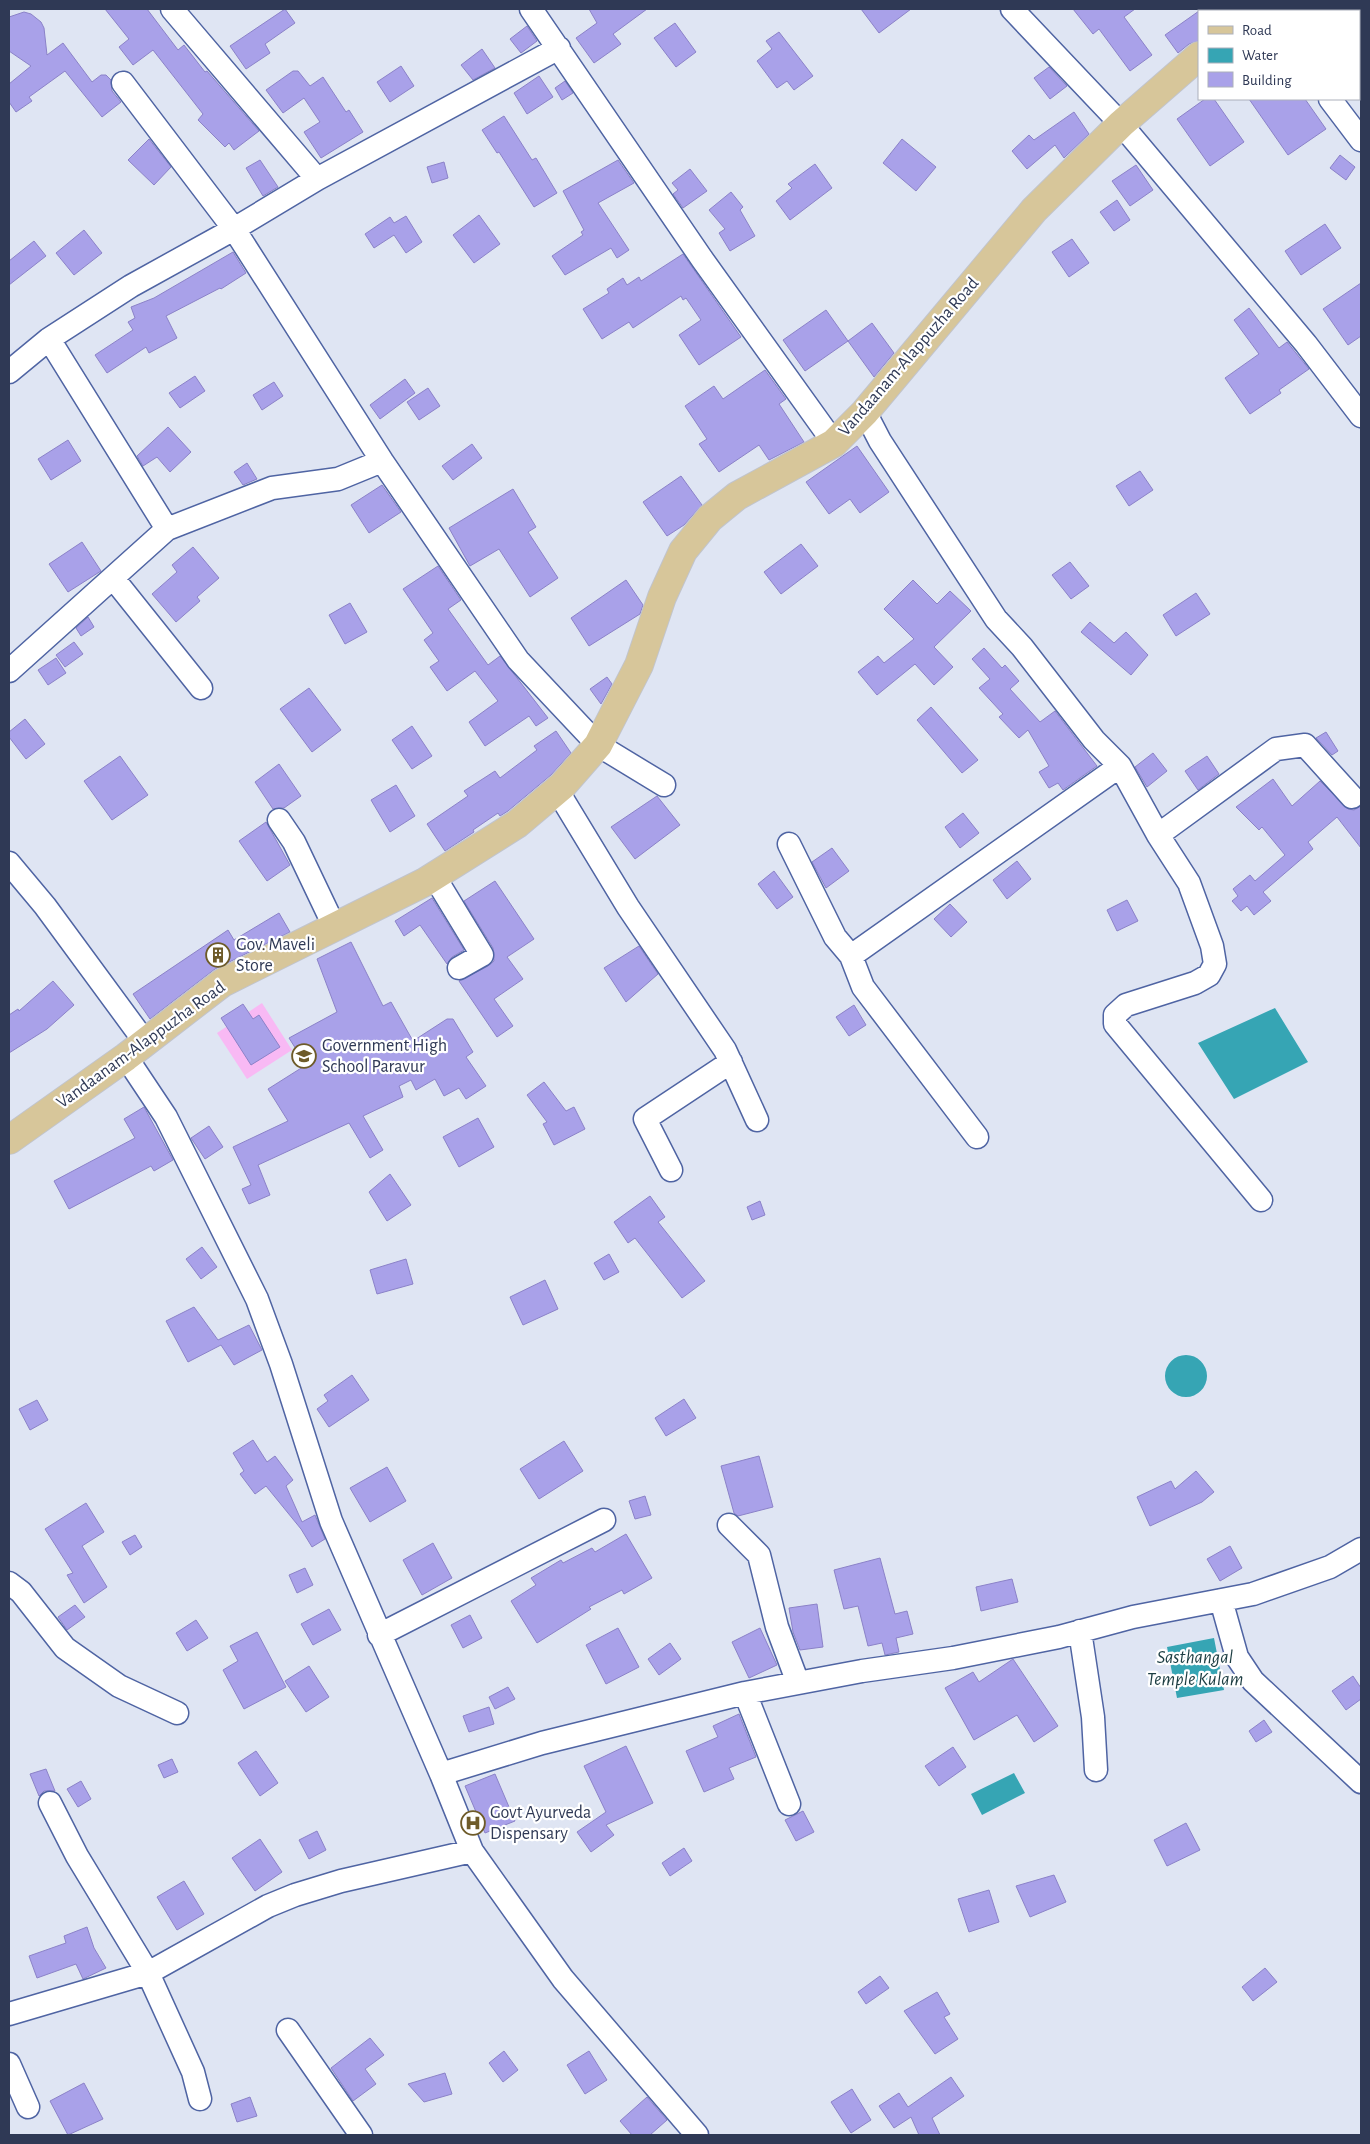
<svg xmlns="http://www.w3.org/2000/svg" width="1370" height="2144" font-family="'Alegreya Sans',sans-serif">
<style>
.green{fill:#f8b9f4}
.water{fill:#36a5b4}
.building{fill:#a9a1e9;stroke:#8b82c8}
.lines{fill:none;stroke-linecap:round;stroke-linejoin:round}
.minor-casing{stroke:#4f64a3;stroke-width:25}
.major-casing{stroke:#c1c4cc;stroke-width:30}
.minor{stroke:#fff;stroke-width:22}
.major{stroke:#d7c69a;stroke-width:28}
.labels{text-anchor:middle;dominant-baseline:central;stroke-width:4.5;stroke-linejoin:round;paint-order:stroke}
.street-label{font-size:18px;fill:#2f3955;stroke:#fff}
.poi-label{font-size:18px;fill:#2f3955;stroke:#fff;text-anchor:start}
.water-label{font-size:19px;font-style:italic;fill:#1c3d42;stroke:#fff}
</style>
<rect width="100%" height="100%" fill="#dfe5f3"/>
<path class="green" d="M262 1003 292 1050 247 1079 217 1033Z"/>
<path class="water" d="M1275 1008 1308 1062 1234 1099 1198 1043Z
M1165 1376a21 21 0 1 1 42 0a21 21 0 1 1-42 0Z
M1214 1638 1224 1690 1177 1698 1167 1647Z
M1014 1773 1025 1793 982 1815 971 1794Z"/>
<path class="building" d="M105 9H147L178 50 184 45 205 72 207 71 259 131 234 150 229 143 225 147 198 120 203 114 153 50 133 65 119 47 129 39Z
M285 9 295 23 265 44 270 53 246 69 230 46Z
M589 9H647L613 34 621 44 594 63 576 38 597 23Z
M861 9H911L879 33Z
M1073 9H1135L1124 17 1152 55 1130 71 1099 29 1093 34Z
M1199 11V41L1189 44 1178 53 1165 35Z
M24 12 31 14 41 22 44 28 47 55 63 43 92 82 101 75H106L111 80 112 91 121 102 102 117 65 71 29 97 32 101 16 112 9 102V84L31 66 9 51V17Z
M675 23 696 52 676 67 654 38Z
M527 26 537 41 521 53 510 39Z
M779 32 813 76 794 90 787 81 777 88 757 61 772 49 766 41Z
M482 49 495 68 473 80 461 65Z
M401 66 414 86 390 102 377 82Z
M1049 67 1067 86 1050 99 1034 78Z
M293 71H298L310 86 323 77 346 112 349 110 363 132 321 158 304 132 320 122 304 98 283 113 266 90Z
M539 76 553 97 527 114 514 93Z
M565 81 573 93 562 100 555 88Z
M1205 99H1214L1244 142 1210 166 1177 119Z
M1249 99H1305L1326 129 1288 155Z
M1074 112 1089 134 1064 158 1055 145 1027 169 1012 151 1029 135 1034 140Z
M504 116 532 160 536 158 557 193 534 207 499 152 497 153 482 130Z
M149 139 171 167 154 185 128 160Z
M902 139 936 167 916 191 883 163Z
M1340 155 1355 167 1346 180 1330 168Z
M260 160 278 187 263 196 246 168Z
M618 160 634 183 598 203 629 250 617 258 611 248 565 275 552 256 583 235 581 232 584 230 563 191Z
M444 162 448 178 432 183 427 167Z
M815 164 832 188 790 220 776 201 792 188 788 184Z
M1136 165 1153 190 1130 206 1112 181Z
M690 169 707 191 683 208 673 194 678 190 672 183Z
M731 192 743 207 740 210 755 236 730 251 719 233 725 229 709 210Z
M1117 200 1130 220 1114 231 1100 212Z
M479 215 500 244 474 263 453 235Z
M406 216 422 242 406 253 394 235 374 248 365 234 390 217 394 223Z
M1325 224 1341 248 1301 275 1285 251Z
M84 230 102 253 74 275 56 253Z
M1072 239 1089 263 1069 277 1052 252Z
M34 241 46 256 9 285V261Z
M233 252 246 273 221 289 220 288 166 316 177 338 149 353 146 347 107 373 95 355 133 330 128 322 135 318 131 307 154 298Z
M683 254 741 337 699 365 679 335 701 320 686 298 683 300 681 296 633 328 629 322 602 339 583 309 609 293 607 289 623 278 627 285 639 277 641 281Z
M1361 283V336L1348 345 1323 309Z
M1249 308 1279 348 1287 342 1309 369 1279 390 1281 393 1250 414 1225 378 1259 354 1234 320Z
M826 310 848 341 805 371 783 340Z
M872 323 894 353 874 377 848 341Z
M765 370 786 399 779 404 804 442 769 460 759 445 719 472 699 444 707 439 685 406 714 386 723 399Z
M195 376 205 391 180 408 169 393Z
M405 379 415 393 380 419 370 405Z
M274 382 283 396 262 410 253 395Z
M428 388 440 406 419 420 407 402Z
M168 427 191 452 170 472 157 457 143 466 137 456Z
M68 440 81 461 51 480 38 459Z
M472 444 482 458 453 480 442 466Z
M857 446 889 492 860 513 850 499 829 514 806 482Z
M247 463 257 479 243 485 234 472Z
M1140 471 1153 490 1129 506 1116 486Z
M681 476 702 505 684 525 667 536 643 502Z
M382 485 401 512 369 533 351 505Z
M513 489 536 527 528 532 558 578 530 597 499 549 470 566 449 528Z
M82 542 101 571 68 592 49 564Z
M801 544 818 566 781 594 764 572Z
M193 547 219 578 197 597 200 601 176 622 152 594 177 572 172 565Z
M1070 562 1089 586 1071 599 1052 575Z
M438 566 461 600 448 609 488 665 500 656 548 718 536 726 529 716 485 746 469 722 498 701 475 671 447 691 430 667 439 661 424 640 433 633 403 589Z
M626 580 643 605 640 614 589 646 571 618Z
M913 580 937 604 950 591 971 611 934 647 953 667 934 685 915 664 877 695 858 672 878 656 884 663 914 639 884 609Z
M1196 593 1210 614 1176 636 1163 615Z
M350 603 367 632 345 644 329 615Z
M88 617 94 627 81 636 76 628Z
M1090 622 1114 643 1126 632 1148 655 1131 675 1081 632Z
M74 642 83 654 65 667 56 655Z
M984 648 1002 668 1005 665 1019 681 1010 689 1040 722 1055 711 1097 766 1063 790 1058 783 1049 788 1039 772 1049 766 1028 730 1019 738 999 717 1003 714 979 688 990 679 972 659Z
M56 658 66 673 48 685 38 670Z
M607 677 612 684 601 704 590 689Z
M309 688 341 730 312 752 280 709Z
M931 707 978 760 962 773 917 720Z
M25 719 45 744 26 759 9 737V732Z
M412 726 432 756 412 769 392 740Z
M556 731 571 753 551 775 508 811 500 816 498 813 473 830 474 832 445 851 427 824 468 796 464 791 495 771 500 778 537 750 534 746Z
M1326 732 1338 751 1332 755 1316 738Z
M1153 753 1167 771 1147 787 1135 767Z
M120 756 148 795 112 820 84 781Z
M1207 756 1219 774 1198 790 1185 771Z
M279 764 301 796 284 808 273 809 255 782Z
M1273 779 1292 806 1320 781 1348 809 1354 810 1361 806V848L1337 817 1308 842 1313 849 1263 892 1271 901 1254 915 1247 906 1241 911 1232 901 1238 896 1233 889 1250 875 1255 881 1285 855 1262 827 1259 830 1236 807Z
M396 785 415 816 390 832 371 800Z
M657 796 680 825 635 859 611 827Z
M963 813 979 833 960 848 945 827Z
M266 822 290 865 267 881 239 841Z
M832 848 849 871 826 888 812 862Z
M1017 861 1031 879 1007 899 993 880Z
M774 871 793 897 777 909 758 884Z
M495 881 534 939 507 957 523 979 494 999 513 1026 497 1037 459 981 488 966 494 961 493 948 464 901Z
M432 898 464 950 452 957 447 964 420 925 404 936 395 921Z
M1127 900 1138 921 1117 931 1107 910Z
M950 904 967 922 951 937 934 919Z
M279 913 290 932 215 969 150 1019 133 994 228 930 234 940Z
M351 942 383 1006 391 1002 413 1041 447 1019H453L473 1052 466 1057 486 1086 466 1099 459 1088 444 1096 435 1079 416 1090 411 1080 399 1086 403 1097 363 1116 383 1150 370 1158 349 1123 258 1165 270 1195 249 1204 242 1189 251 1185 233 1147 288 1121 268 1089 306 1065 289 1038 337 1012 317 959Z
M639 946 658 974 626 1002 604 968Z
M53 981 74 1005 47 1029 9 1053V1015L18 1009 19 1011Z
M243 1004 253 1019 259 1015 280 1047 251 1065 221 1018Z
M854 1005 866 1025 849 1036 836 1017Z
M544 1082 566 1111 574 1107 585 1129 554 1145 543 1124 547 1122 527 1095Z
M144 1107 173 1160 154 1171 151 1166 69 1209 54 1181 135 1138 124 1119Z
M478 1118 494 1147 459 1167 443 1137Z
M209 1126 223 1147 205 1159 191 1138Z
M390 1174 411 1205 387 1221 369 1192Z
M650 1196 665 1217 658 1222 705 1281 682 1298 635 1238 628 1243 614 1222Z
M760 1201 765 1215 752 1220 747 1207Z
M202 1247 217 1267 201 1279 186 1259Z
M609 1254 619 1272 604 1280 594 1263Z
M406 1259 413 1284 377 1294 370 1270Z
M545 1280 558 1309 523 1325 510 1297Z
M194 1307 218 1340 249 1325 262 1350 234 1365 221 1345 188 1362 166 1321Z
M352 1375 369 1400 329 1427 317 1409 328 1401 324 1395Z
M684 1399 696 1418 666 1436 655 1418Z
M37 1400 48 1420 30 1430 19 1409Z
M253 1440 267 1462 275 1456 293 1480 286 1486 302 1522 315 1515 325 1539 312 1547 301 1529 266 1486 255 1494 240 1474 244 1471 233 1453Z
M564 1441 583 1471 539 1499 520 1469Z
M759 1456 773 1507 738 1516 734 1513 721 1466Z
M387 1467 406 1501 370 1522 350 1488Z
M1196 1471 1214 1492 1202 1502 1150 1526 1137 1497 1171 1481 1175 1489Z
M645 1496 651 1515 635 1519 629 1501Z
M86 1503 104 1532 82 1546 107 1587 84 1603 67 1575 73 1573 45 1529Z
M626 1534 652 1578 624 1594 622 1590 589 1607 591 1609 537 1643 511 1601 536 1585 531 1578 561 1560 563 1563 592 1548 595 1552Z
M135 1535 142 1547 130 1555 122 1542Z
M433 1543 452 1578 422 1595 403 1560Z
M1230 1546 1242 1568 1220 1581 1207 1559Z
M880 1558 895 1614 907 1611 913 1634 896 1638 899 1652 885 1655 882 1643 868 1646 858 1606 844 1609 834 1570Z
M305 1568 313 1585 297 1593 289 1575Z
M1012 1579 1018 1602 981 1611 976 1587Z
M817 1604 823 1647 800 1650 793 1632 789 1608Z
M75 1605 85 1617 67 1630 58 1617Z
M329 1609 341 1630 313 1645 301 1624Z
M470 1615 482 1638 463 1648 451 1625Z
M196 1620 208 1638 187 1651 176 1633Z
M618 1628 639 1667 606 1684 586 1645Z
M760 1628 777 1665 749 1678 732 1642Z
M257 1632 286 1687 244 1709 223 1670 238 1661 230 1646Z
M670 1643 681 1659 659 1675 648 1659Z
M1013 1659 1058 1726 1034 1742 1017 1715 974 1740 945 1688 973 1672 979 1682Z
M309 1666 329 1697 306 1712 285 1681Z
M1353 1676 1361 1688V1699L1346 1710 1332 1691Z
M508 1687 515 1699 495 1709 489 1697Z
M489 1707 494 1724 469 1732 463 1716Z
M739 1714 756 1757 729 1768 734 1779 704 1792 686 1751 718 1737 713 1726Z
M1264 1720 1272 1732 1256 1742 1249 1731Z
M626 1746 653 1803 606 1825 614 1835 591 1852 577 1832 606 1812 584 1766Z
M953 1747 966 1767 939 1786 925 1766Z
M256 1751 278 1783 260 1796 238 1763Z
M172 1759 178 1772 164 1778 158 1765Z
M46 1769 55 1791H44L39 1796 30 1774Z
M495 1774 515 1821 485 1833 465 1786Z
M81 1781 91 1799 78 1807 67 1789Z
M803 1811 814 1832 796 1841 785 1820Z
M1186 1823 1200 1850 1167 1866 1154 1840Z
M317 1831 326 1850 309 1859 299 1840Z
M260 1839 282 1872 255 1891 232 1858Z
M684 1848 692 1861 670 1876 662 1863Z
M1054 1875 1066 1902 1030 1917 1016 1886Z
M184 1881 204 1914 177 1930 157 1897Z
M989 1890 999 1922 969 1932 958 1899Z
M87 1927 94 1948 106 1968 83 1979 76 1964 37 1978 29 1956 66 1943 64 1936Z
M1265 1968 1277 1982 1253 2001 1242 1987Z
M880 1976 889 1988 866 2004 858 1992Z
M937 1992 950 2014 944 2017 958 2039 935 2054 904 2011Z
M370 2038 384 2055 365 2069 376 2084 353 2101 331 2068Z
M504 2051 518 2070 503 2082 489 2063Z
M589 2051 607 2080 585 2094 567 2065Z
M445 2073 452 2094 424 2102 408 2084Z
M951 2077 964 2096 932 2118 940 2135H919L911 2117 894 2128 879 2106 899 2093 908 2107Z
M84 2083 103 2119 68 2135 50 2101Z
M852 2089 871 2120 851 2133 831 2102Z
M250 2097 257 2116 237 2122 231 2104Z
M647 2097 667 2120 650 2135H632L620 2121Z"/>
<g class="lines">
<g class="minor-casing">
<path id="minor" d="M172 9 317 179
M531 9 702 259 834 443
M1012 9 1121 124 1306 344 1361 416
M123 83 234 229 382 461 518 660 598 745 664 785
M1330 99 1361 140
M49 339 167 529
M9 372 49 339 131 286 234 229 317 179 559 48
M865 412 880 441 996 619 1022 647 1094 740 1120 766 1158 835 1189 883 1212 946 1215 964 1209 975 1195 983 1126 1005 1115 1015V1024L1261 1200
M113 578 201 688
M9 671 167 529 272 488 338 479 382 461
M557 790 628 907 725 1050 757 1120
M279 820 294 842 335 928
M1158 835 1276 749 1305 745 1352 797
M789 844 835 937 851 956 863 987 977 1137
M9 863 45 906 145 1042
M434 876 482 955 459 968
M851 956 1120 766
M126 1057 166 1117 257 1299 281 1364 331 1521 441 1774 472 1851 563 1979 697 2135
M671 1170 645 1119 731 1062
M729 1525 759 1555 777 1627 798 1683
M9 1583 21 1592 65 1648 119 1686 177 1713
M1221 1600 1237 1657 1253 1681 1361 1782
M1080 1631 1093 1717 1096 1770
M379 1635 604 1520
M745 1693 789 1804
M441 1774 542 1743 745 1693 862 1671 953 1658 1059 1637 1133 1617 1253 1594 1330 1567 1361 1549
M50 1803 77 1856 148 1973 193 2072 200 2099
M9 2014 148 1973 268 1906 295 1895 341 1881 472 1851
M288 2030 361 2135
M9 2064 28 2107"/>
</g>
<g class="major-casing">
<path id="major" d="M1254 11 1257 9
M9 1140 126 1057 222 983 425 882 517 824 562 786 598 745 639 665 662 597 683 551 710 518 737 496 834 443 865 412 1034 210 1121 124 1199 56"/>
</g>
<use href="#minor" class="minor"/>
<use href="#major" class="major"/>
</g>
<defs>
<g id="building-ring" transform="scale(1.25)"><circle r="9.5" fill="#fff" stroke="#6e5b29" stroke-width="1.5"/><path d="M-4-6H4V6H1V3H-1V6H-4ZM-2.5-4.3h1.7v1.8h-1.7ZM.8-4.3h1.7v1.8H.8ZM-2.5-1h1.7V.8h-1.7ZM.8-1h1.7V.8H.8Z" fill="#6e5b29"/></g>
<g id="school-ring" transform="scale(1.25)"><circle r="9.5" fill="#fff" stroke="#6e5b29" stroke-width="1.5"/><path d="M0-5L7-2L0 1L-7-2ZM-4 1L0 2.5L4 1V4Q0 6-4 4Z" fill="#6e5b29"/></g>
<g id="hospital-ring" transform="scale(1.25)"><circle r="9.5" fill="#fff" stroke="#6e5b29" stroke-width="1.5"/><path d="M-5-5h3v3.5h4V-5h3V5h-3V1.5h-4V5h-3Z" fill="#6e5b29"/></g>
</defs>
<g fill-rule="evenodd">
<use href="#building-ring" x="218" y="955"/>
<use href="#school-ring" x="304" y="1056"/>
<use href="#hospital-ring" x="473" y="1823"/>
</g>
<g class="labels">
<g class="street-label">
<text transform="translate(909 357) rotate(-49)">Vandaanam-Alappuzha Road</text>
<text transform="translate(141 1045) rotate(-36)">Vandaanam-Alappuzha Road</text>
</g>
<g class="poi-label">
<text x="236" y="945">Gov. Maveli<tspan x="236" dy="21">Store</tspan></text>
<text x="322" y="1046">Government High<tspan x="322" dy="21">School Paravur</tspan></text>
<text x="490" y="1813">Govt Ayurveda<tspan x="490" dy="21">Dispensary</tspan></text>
</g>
<g class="water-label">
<text x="1195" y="1657">Sasthangal<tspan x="1195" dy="22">Temple Kulam</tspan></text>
</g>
</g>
<rect width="1370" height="2144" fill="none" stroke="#2f3955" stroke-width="20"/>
<rect x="1198" y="10" width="162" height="90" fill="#ffffff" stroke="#acb0bb"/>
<rect x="1208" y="26" width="25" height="8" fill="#d7c69a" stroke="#acb0bb"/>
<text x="1242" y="35" font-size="15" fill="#2f3955">Road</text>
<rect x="1208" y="48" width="25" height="15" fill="#36a5b4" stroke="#acb0bb"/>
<text x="1242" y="60" font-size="15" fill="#2f3955">Water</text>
<rect x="1208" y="72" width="25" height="15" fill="#a9a1e9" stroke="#acb0bb"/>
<text x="1242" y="85" font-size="15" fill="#2f3955">Building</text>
</svg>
